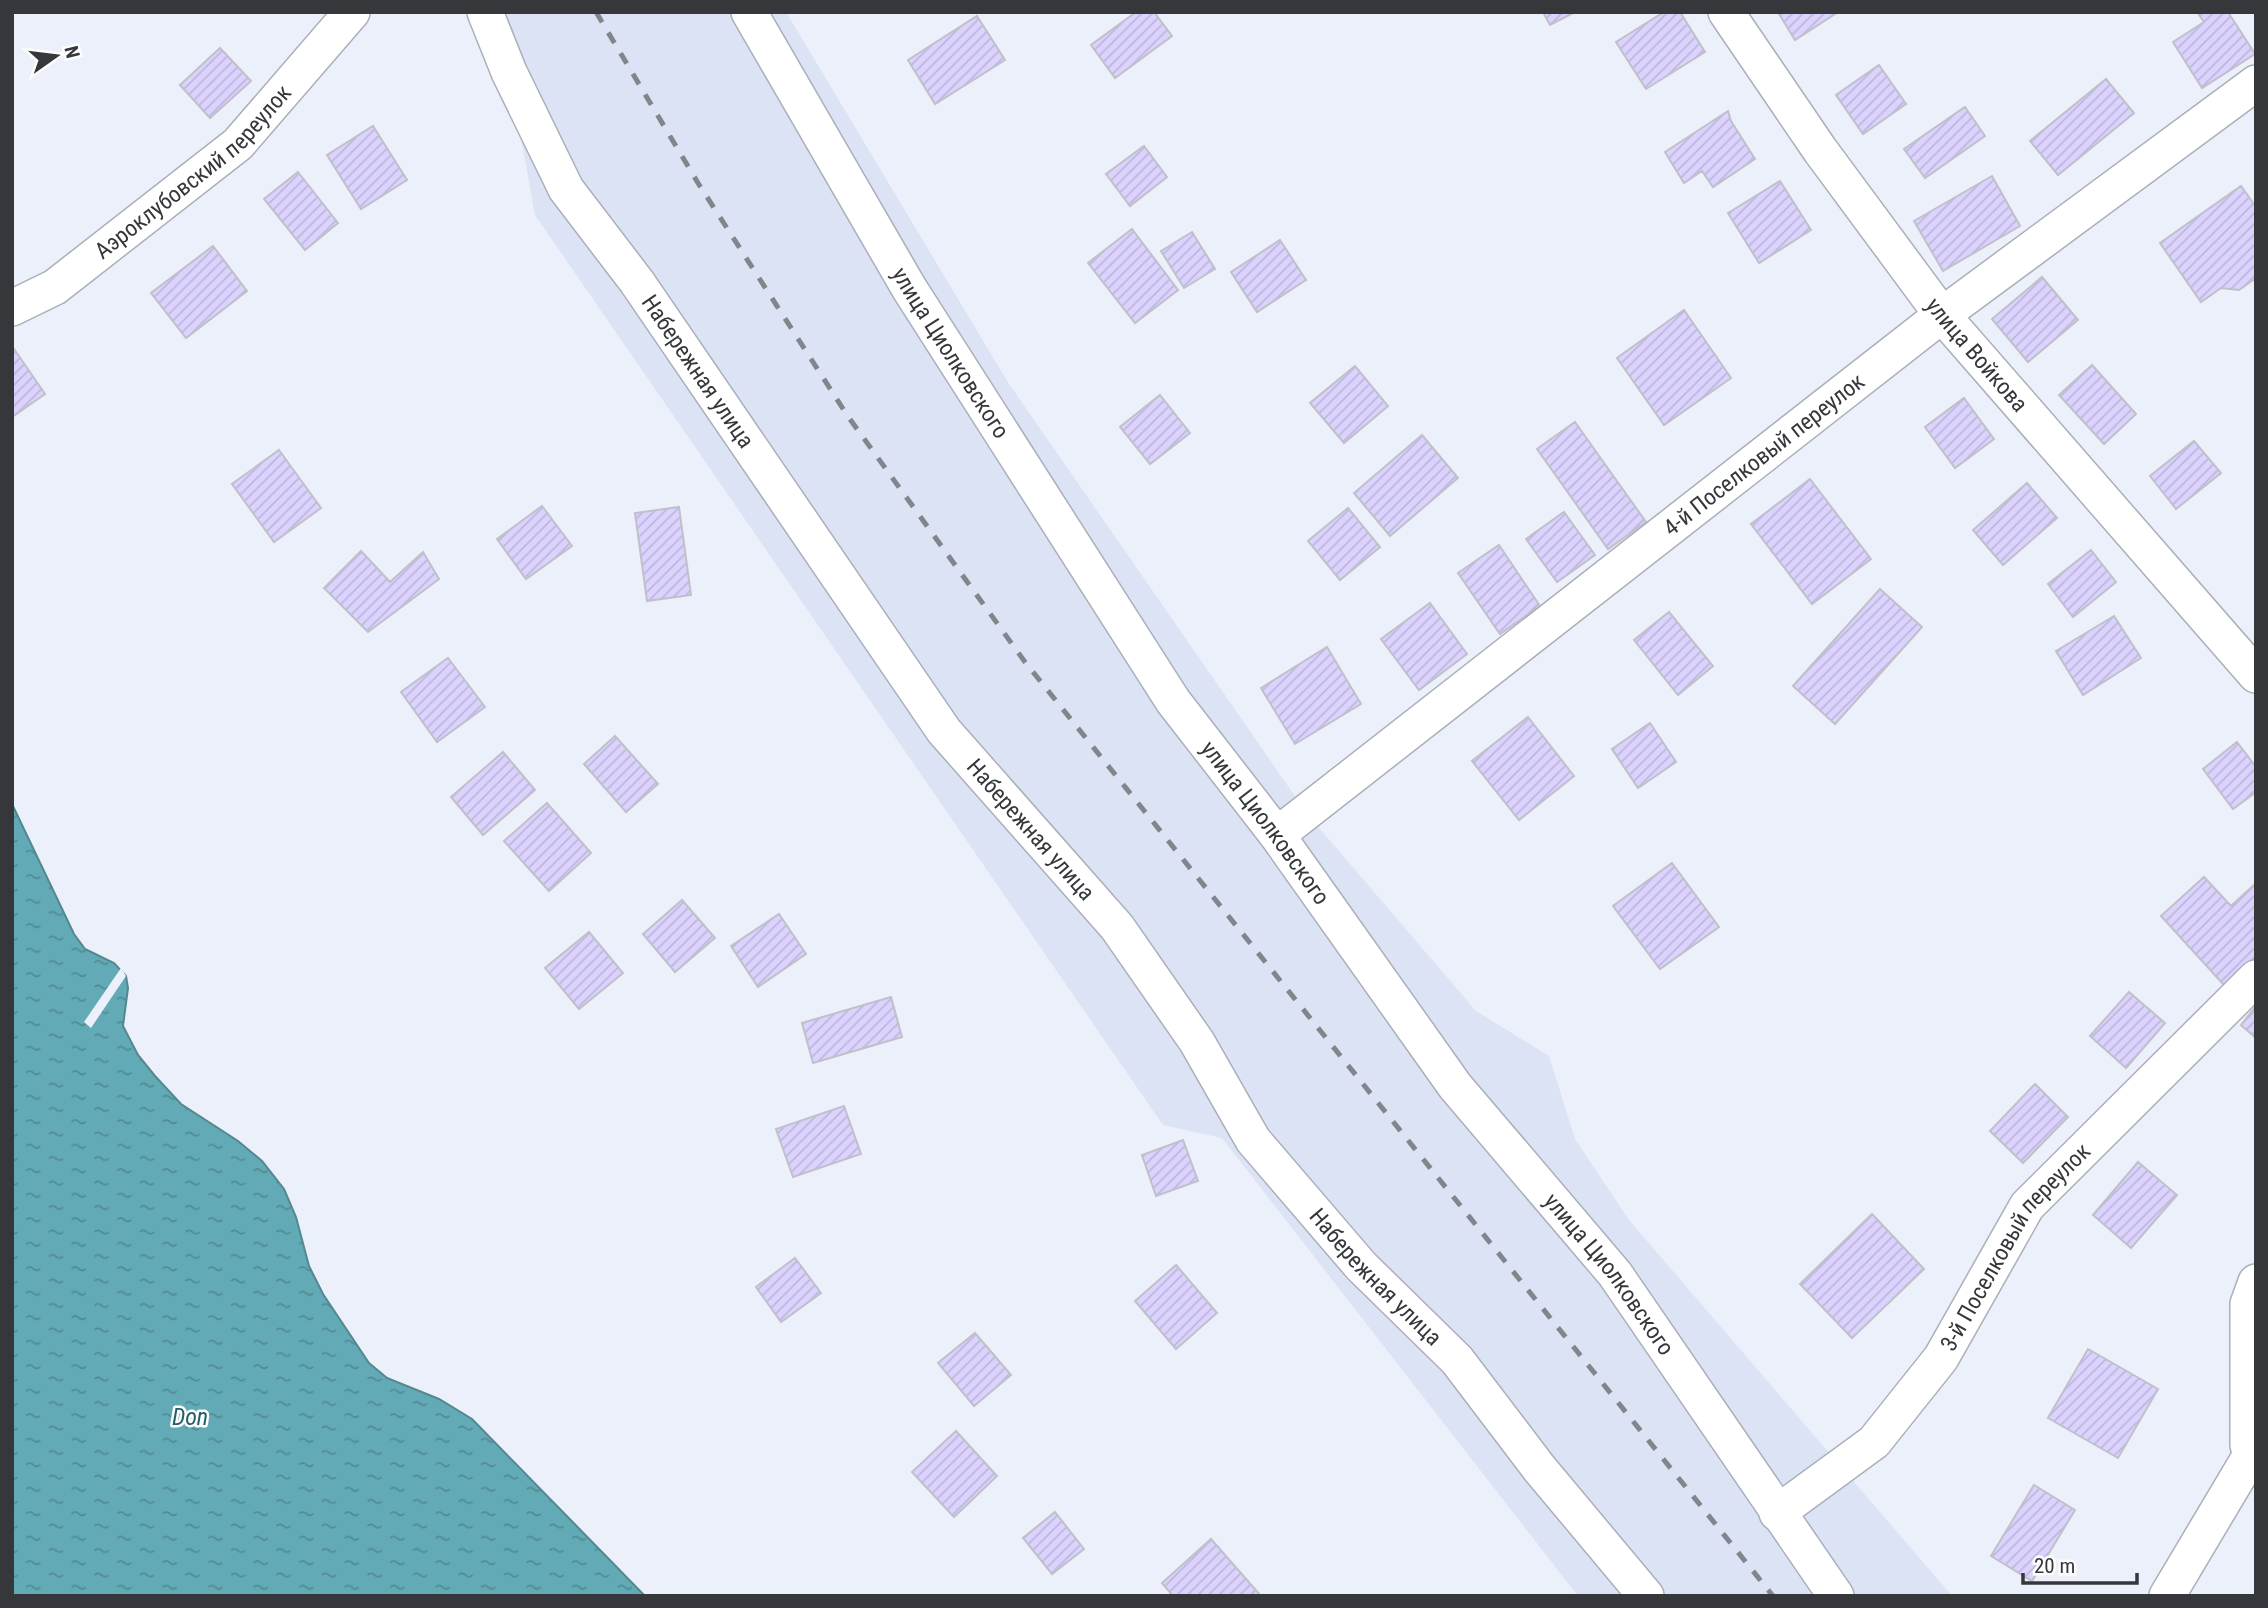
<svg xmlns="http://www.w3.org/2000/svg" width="2268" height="1608" font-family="'Roboto Condensed',sans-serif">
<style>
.built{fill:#dbe3f4}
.water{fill:url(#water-ripples);stroke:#548890;stroke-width:2}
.pier{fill:#ebf0fa}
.building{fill:url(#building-hatch);stroke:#c1bfca;stroke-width:2}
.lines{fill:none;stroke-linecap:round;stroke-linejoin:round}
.street-casing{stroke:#aaafb9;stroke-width:38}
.street{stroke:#fff;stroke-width:35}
.rail{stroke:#82858c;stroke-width:5;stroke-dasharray:12 12;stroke-linecap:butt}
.labels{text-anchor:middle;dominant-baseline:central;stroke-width:5;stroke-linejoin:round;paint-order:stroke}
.street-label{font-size:23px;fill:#35373b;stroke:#fdfdfd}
.water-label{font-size:24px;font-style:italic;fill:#235f68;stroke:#fdfdfd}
</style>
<defs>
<pattern id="water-ripples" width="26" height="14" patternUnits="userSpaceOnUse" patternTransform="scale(1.75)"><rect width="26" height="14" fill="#62aab5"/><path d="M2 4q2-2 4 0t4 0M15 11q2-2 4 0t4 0" fill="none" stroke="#528b94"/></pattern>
<pattern id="building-hatch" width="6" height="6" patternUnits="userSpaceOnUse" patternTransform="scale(1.75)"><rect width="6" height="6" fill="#dbd3fe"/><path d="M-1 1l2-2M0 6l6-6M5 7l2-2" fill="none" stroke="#bdb6db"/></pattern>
</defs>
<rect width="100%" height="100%" fill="#ebf0fa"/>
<path class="built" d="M498 12H786L1007 381 1308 815 1476 1011 1549 1056 1575 1139 1629 1220 1952 1596H1578L1222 1138 1163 1125 535 215Z"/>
<path class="water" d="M12 804 74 934 85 949 114 963 126 976 128 988 123 1026 138 1055 155 1076 181 1104 238 1141 262 1161 284 1189 296 1217 309 1266 323 1294 369 1363 387 1378 439 1399 472 1419 645 1596H12Z"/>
<path class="pier" d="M121 968 126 976 91 1028 84 1022Z"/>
<path class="building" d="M1136 12H1154L1172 36 1115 78 1091 45Z
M1543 12H1575L1550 25Z
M1664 12H1680L1705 52 1646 89 1616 42Z
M1778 12H1838L1795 40Z
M2197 12H2228L2255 54 2202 88 2173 42 2204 22Z
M977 16 1005 60 935 104 908 60Z
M220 48 251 81 210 118 180 85Z
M1879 65 1906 104 1863 134 1836 95Z
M2106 79 2134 113 2058 175 2030 141Z
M1965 107 1985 136 1925 178 1904 149Z
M1728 111 1731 121 1755 159 1713 187 1702 171 1684 183 1665 152Z
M373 126 407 180 361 209 327 155Z
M1144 146 1167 177 1130 206 1106 174Z
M298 172 338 223 305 250 264 199Z
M1992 176 2020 226 1943 271 1914 221Z
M1780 181 1811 230 1759 263 1728 213Z
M2241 186 2256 207V278L2239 290 2221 288 2201 302 2160 243Z
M1132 229 1178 290 1135 323 1088 263Z
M1192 232 1215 269 1184 288 1161 251Z
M1280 240 1306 280 1257 312 1231 272Z
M213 246 247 291 186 338 151 293Z
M2042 277 2078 320 2028 362 1992 319Z
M1684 310 1731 378 1664 425 1617 358Z
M12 346 45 394 12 417Z
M2092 365 2136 414 2104 444 2059 395Z
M1355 366 1388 406 1344 443 1310 403Z
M1160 395 1190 433 1150 464 1120 427Z
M1964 398 1994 439 1955 468 1925 427Z
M1575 422 1646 522 1608 549 1537 449Z
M1422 435 1458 478 1390 536 1354 493Z
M2194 441 2221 473 2176 509 2150 476Z
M279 450 321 508 274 542 232 484Z
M1810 479 1871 559 1812 604 1751 524Z
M2027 483 2057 518 2003 565 1973 530Z
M542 506 572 546 526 579 497 539Z
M679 507 691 595 647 601 635 513Z
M1348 508 1380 547 1340 580 1308 541Z
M1564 512 1595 555 1557 582 1526 539Z
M1499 545 1540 606 1500 634 1458 573Z
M2091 550 2116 582 2073 617 2048 584Z
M361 551 390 582 423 552 439 579 368 632 324 588Z
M1880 589 1922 627 1835 724 1793 686Z
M1430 603 1467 654 1419 690 1381 639Z
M1669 612 1713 666 1678 695 1634 640Z
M2114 616 2141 658 2083 695 2056 651Z
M1327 647 1361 704 1295 744 1261 688Z
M448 658 485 707 437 742 401 692Z
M1528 717 1574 776 1519 820 1472 761Z
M1650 723 1676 762 1638 788 1612 749Z
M615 736 658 784 626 812 584 764Z
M2237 742 2256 767V792L2233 809 2203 769Z
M503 752 535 790 483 835 451 797Z
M547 803 591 853 549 891 504 841Z
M1672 863 1719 927 1660 969 1613 906Z
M2204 877 2231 906 2256 883V956L2224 985 2161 916Z
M682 900 715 938 675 972 643 934Z
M779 914 806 954 758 987 731 946Z
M589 932 623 973 579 1009 545 968Z
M2129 992 2165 1023 2126 1068 2090 1036Z
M891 997 902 1037 813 1063 802 1023Z
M2256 1006V1038L2241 1025Z
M2035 1084 2068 1117 2023 1163 1990 1131Z
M844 1106 861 1154 793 1177 776 1129Z
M1183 1140 1198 1181 1156 1196 1142 1155Z
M2138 1162 2177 1195 2131 1248 2093 1215Z
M1872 1214 1924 1269 1852 1338 1800 1284Z
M795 1258 821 1293 781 1322 756 1287Z
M1176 1265 1217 1313 1176 1349 1135 1301Z
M975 1333 1011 1375 974 1406 938 1363Z
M2088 1349 2158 1389 2118 1458 2048 1418Z
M956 1431 997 1476 954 1517 912 1472Z
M2034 1485 2075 1510 2032 1581 1991 1556Z
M1055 1512 1084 1549 1052 1574 1023 1538Z
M1211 1539 1261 1596H1173L1162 1583Z"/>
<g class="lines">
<g class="street-casing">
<g id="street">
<path id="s1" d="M485 12 509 72 566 189 637 282 944 731 1117 927 1197 1042 1253 1140 1361 1266 1457 1360 1539 1468 1646 1596"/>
<path id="s2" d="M749 12 909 288 1173 701 1277 835 1455 1086 1615 1274 1836 1596"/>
<path id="s3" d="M1726 12 1820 150 1942 315 2256 675"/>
<path id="s4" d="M12 308 55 287 238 144 352 12"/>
<path id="s5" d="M1277 835 1942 315 2256 83"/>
<path d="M2248 1445V1304L2256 1282"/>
<path id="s6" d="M1777 1513 1874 1442 1941 1358 2027 1206 2256 978"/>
<path d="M2167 1596 2248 1460 2256 1422"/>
</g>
</g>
<use href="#street" class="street"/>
<path class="rail" d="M596 12 698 183 847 415 1025 662 1773 1596"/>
</g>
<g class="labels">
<g class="street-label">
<text stroke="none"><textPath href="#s4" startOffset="228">Аэроклубовский переулок</textPath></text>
<text stroke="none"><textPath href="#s2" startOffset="396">улица Циолковского</textPath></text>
<text stroke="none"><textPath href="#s3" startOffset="425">улица Войкова</textPath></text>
<text stroke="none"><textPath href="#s1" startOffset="420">Набережная улица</textPath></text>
<text stroke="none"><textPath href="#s5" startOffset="618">4-й Поселковый переулок</textPath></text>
<text stroke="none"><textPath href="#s2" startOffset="962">улица Циолковского</textPath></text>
<text stroke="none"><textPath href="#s1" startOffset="987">Набережная улица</textPath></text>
<text stroke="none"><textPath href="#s6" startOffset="362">3-й Поселковый переулок</textPath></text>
<text stroke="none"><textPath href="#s2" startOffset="1530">улица Циолковского</textPath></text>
<text stroke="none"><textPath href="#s1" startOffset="1554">Набережная улица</textPath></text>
</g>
<g class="water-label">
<text x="190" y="1417">Don</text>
</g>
</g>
<rect width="2268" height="1608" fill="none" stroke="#35373b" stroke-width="28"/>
<g transform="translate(56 56) rotate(76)" stroke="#fdfdfd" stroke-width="5" paint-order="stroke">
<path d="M0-5L12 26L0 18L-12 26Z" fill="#35373b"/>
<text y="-10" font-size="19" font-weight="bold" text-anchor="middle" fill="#35373b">N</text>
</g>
<path d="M2023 1573v10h114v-10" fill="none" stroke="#35373b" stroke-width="3.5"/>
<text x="2034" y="1573" font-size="21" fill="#35373b" stroke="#fdfdfd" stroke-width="5" paint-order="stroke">20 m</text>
</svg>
